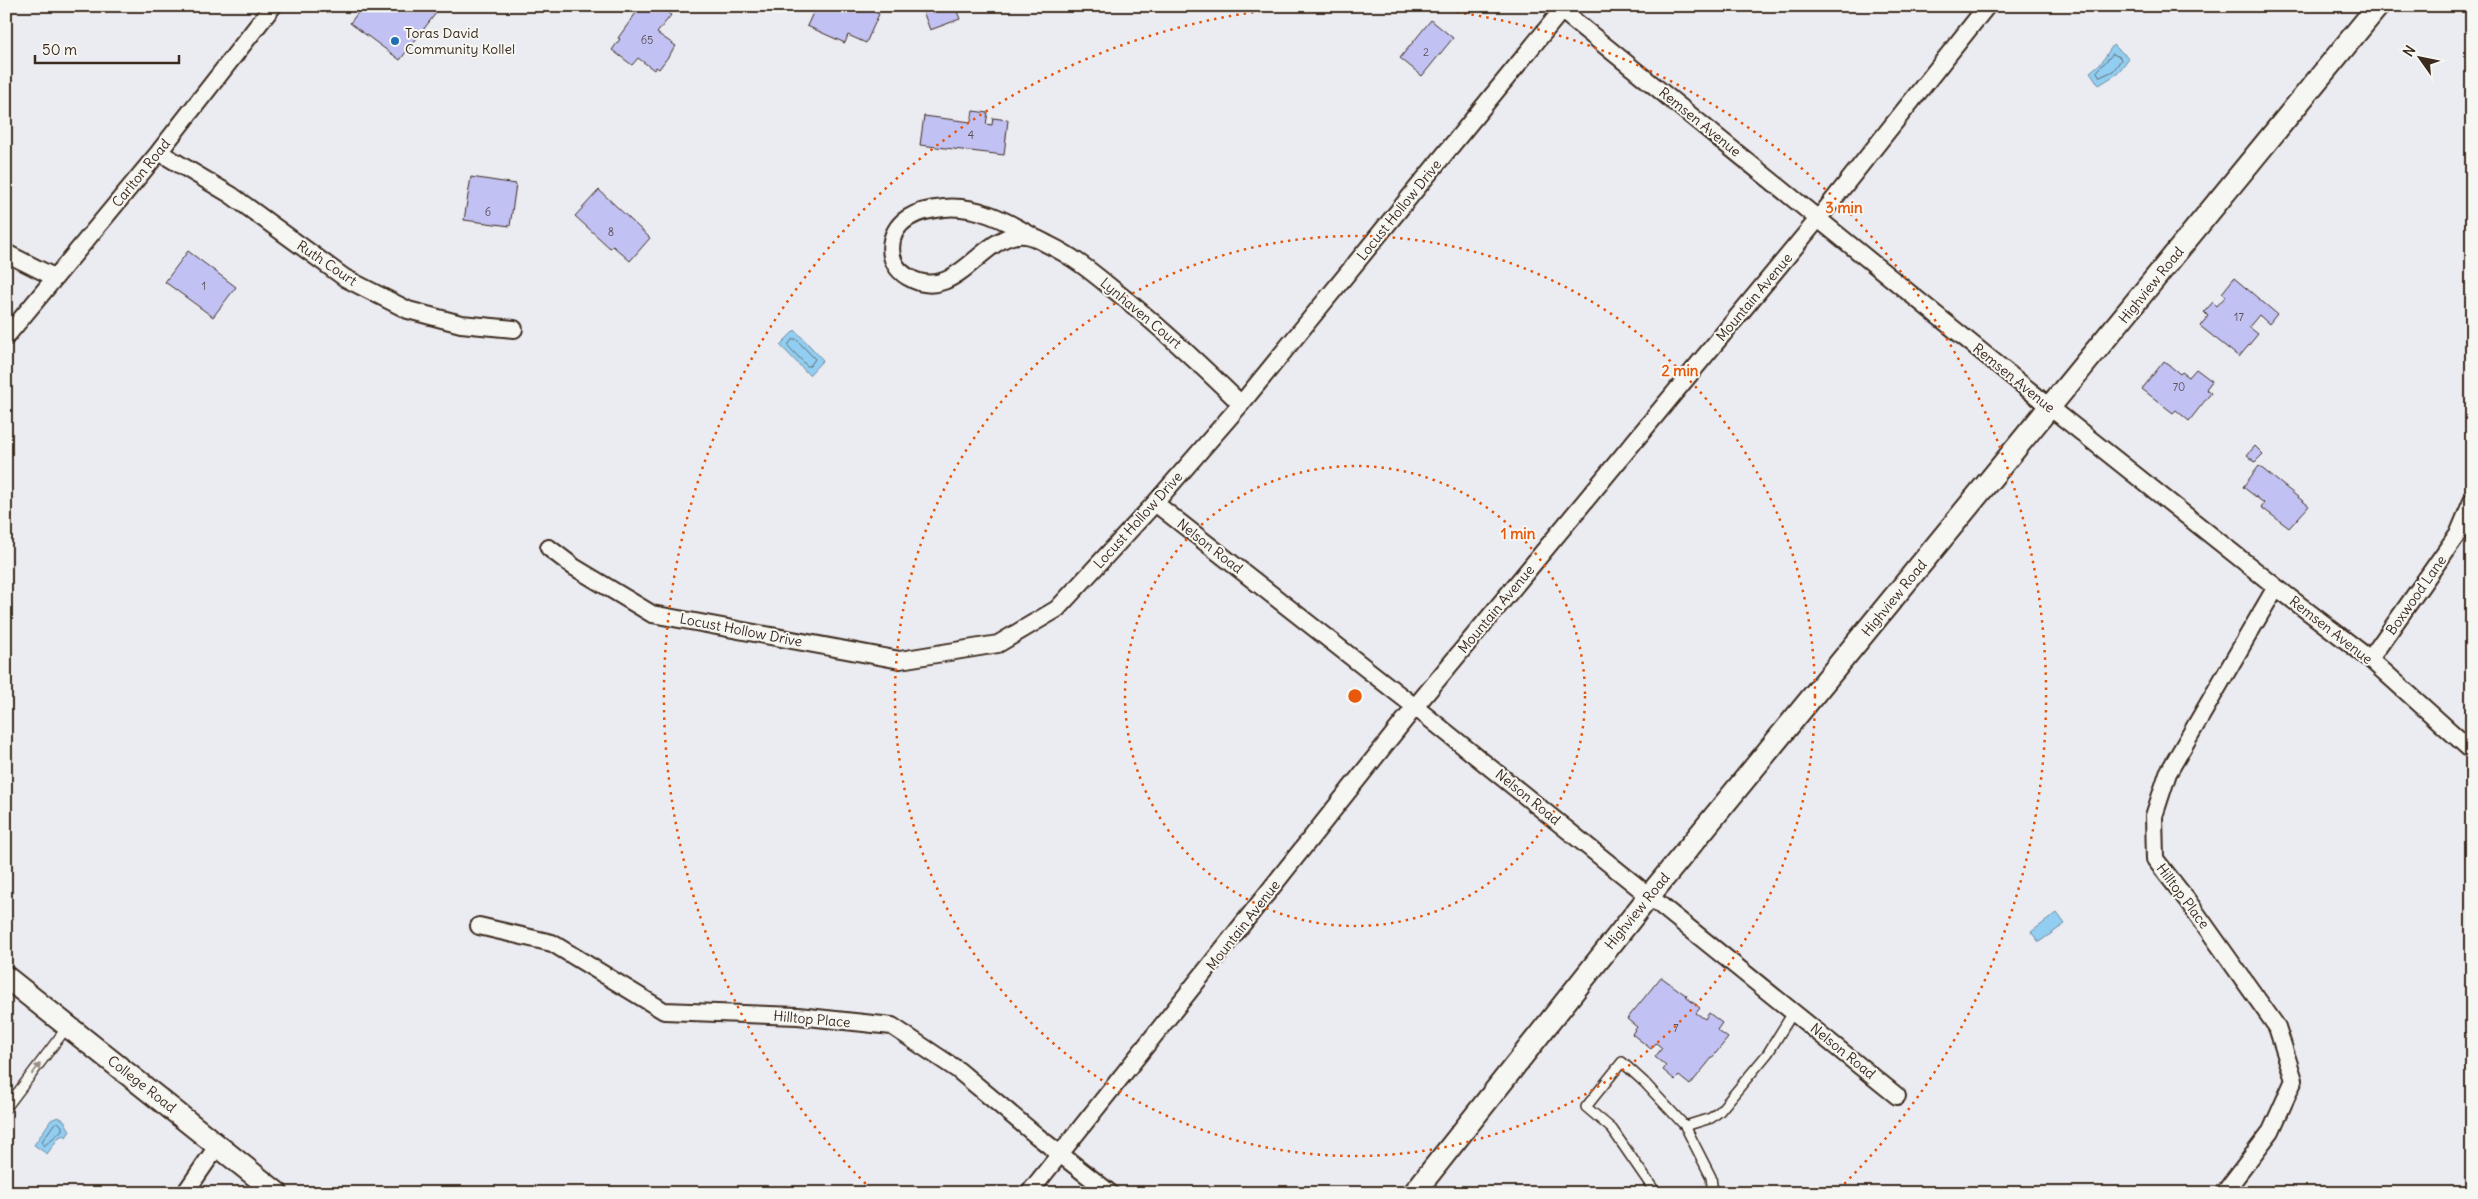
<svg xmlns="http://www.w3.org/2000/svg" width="2478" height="1199" font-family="Delius,sans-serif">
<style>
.water{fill:#92cef2;stroke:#6f8c9d}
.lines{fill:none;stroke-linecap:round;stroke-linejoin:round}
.shore{stroke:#5e6c73;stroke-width:1}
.building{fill:#c1c1f3;stroke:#3b2a1e}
.service-casing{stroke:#3b2a1e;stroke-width:12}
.minor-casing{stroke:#3b2a1e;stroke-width:20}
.tertiary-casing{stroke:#3b2a1e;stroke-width:25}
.service{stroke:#f6f6f2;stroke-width:9}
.minor{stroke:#f6f6f2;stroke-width:16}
.tertiary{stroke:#f6f6f2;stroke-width:21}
.oneway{fill:#989088}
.ring{fill:none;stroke:#e8590c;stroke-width:2.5;stroke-dasharray:2.5 5}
.poi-dot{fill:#1f6fb2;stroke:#f6f6f2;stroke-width:2}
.labels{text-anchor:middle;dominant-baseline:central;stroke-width:4;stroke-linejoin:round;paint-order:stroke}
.number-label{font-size:11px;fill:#5c5053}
.poi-label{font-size:14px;fill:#3b2a1e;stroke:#f6f6f2;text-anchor:start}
.street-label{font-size:14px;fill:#3b2a1e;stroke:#f6f6f2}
.centre{fill:#e8590c;stroke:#f6f6f2;stroke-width:2.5}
.ring-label{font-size:15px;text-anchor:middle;font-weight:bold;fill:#e8590c;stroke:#f6f6f2;stroke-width:4;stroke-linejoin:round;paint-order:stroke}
</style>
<rect width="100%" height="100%" fill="#ebebf2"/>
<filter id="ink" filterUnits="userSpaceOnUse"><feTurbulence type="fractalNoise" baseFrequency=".02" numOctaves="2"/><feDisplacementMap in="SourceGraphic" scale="10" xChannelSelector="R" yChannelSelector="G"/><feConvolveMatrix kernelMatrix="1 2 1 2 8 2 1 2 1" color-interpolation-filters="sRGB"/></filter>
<g filter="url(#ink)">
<path class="water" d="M2113 45 2129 58 2117 74 2099 85 2090 72 2101 63Z
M795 330 823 360 809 375 780 345Z
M2057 913 2065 924 2039 942 2031 932Z
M58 1117 64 1120 70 1131 66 1137 64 1135 59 1137 47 1154 34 1145 51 1120Z"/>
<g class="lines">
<path class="shore" d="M2113 54 2120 57 2121 60 2113 71 2100 77 2097 72Z
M793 339H796L815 359 810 366H807L788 346Z
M58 1122 62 1126V1130L44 1146 42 1141 54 1124Z"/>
</g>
<path class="building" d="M363 6H427L436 13 400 60 350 23Z
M641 6H659L671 15 657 33 676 46 659 69 656 67 654 70 638 58 632 65 612 50 620 39 618 38Z
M816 6H861L879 14 866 43 848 35 845 43 807 26Z
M921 6H955L960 19 930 30Z
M1431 20 1453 38 1422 76 1400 58Z
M973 111 988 113 986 124 992 125 993 118 1008 120 1004 155 920 145 924 116 971 122Z
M471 177 516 184 510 226 464 220Z
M599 190 650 238 630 261 613 246 610 248 575 216Z
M188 251 236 287 213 317 165 282Z
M2234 278 2277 314 2269 324 2259 315 2249 327 2258 334 2239 357 2200 326 2208 316 2204 312 2213 302 2217 306 2226 296 2222 293Z
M2164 361 2180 374 2182 372 2189 377 2196 369 2212 381 2206 389 2211 393 2189 421 2176 410 2173 413 2142 389Z
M2255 446 2263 454 2255 462 2247 455Z
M2259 466 2309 506 2289 528 2261 507 2264 503 2243 487Z
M1661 977 1687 996 1686 997 1700 1008 1696 1013 1705 1019 1709 1013 1722 1023 1717 1030 1728 1038 1690 1085 1679 1076 1675 1080 1663 1070 1666 1066 1655 1057 1662 1048 1656 1043 1651 1049 1632 1034 1637 1027 1627 1019Z"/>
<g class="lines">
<g class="service-casing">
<path id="service" d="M6 1108 68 1026
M1685 1126 1711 1118 1720 1111 1768 1053 1794 1011
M1656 1193 1612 1129 1586 1107 1622 1062 1644 1082 1685 1126 1711 1177 1712 1185 1710 1193"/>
</g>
<g class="minor-casing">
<path id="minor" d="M1556 6 2051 408 2276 587 2370 659 2472 751
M159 152 231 195 345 278 408 310 461 324 514 329
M1032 236C1005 220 976 205 944 208 931 209 919 211 908 218 886 232 885 264 908 277 956 306 982 231 1025 235 1034 236 1041 241 1049 245 1074 257 1093 273 1114 290 1159 325 1200 364 1241 404
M6 253 54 277
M6 337 159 152 273 6
M1155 503 1415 707 1897 1096
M549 548 574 567 652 614 900 660 998 644 1057 609 1155 503 1241 404 1562 10
M2370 659 2459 532 2472 501
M479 926 552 943 664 1011 798 1016 892 1026 958 1070 1037 1136 1110 1193
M185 1193 218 1145
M1029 1193 1415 707 1818 219 1987 6
M2224 1193 2271 1131 2294 1080 2277 1027 2187 900 2155 859 2154 816 2168 773 2276 587"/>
</g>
<g class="tertiary-casing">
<path id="tertiary" d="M6 977 277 1193
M1414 1193 1650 895 2378 6"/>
</g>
<use href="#service" class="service"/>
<use href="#minor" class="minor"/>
<use href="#tertiary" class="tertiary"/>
</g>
<defs><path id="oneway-solid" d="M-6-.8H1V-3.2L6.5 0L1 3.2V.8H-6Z" transform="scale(1.25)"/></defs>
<use class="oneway" href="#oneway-solid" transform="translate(36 1069) rotate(-53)"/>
</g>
<g class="ring">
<circle cx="1355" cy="696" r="230"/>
<circle cx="1355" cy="696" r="460"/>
<path d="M871 1189A691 691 0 0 1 1313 6M1397 6A691 691 0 0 1 1839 1189"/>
</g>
<circle class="poi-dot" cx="395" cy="41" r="5"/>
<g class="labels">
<g class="number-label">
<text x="647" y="40">65</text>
<text x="1426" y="52">2</text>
<text x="971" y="135">4</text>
<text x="488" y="212">6</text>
<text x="611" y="232">8</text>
<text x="204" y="286">1</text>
<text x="2239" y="317">17</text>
<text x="2179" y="387">70</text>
<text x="1676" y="1028">7</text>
</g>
<g class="poi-label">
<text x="405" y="33">Toras David<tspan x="405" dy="16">Community Kollel</tspan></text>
</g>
<g class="street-label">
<text transform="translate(1700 122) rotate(39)">Remsen Avenue</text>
<text transform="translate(141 173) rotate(-51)">Carlton Road</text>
<text transform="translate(1399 210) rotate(-51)">Locust Hollow Drive</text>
<text transform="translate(327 263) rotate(34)">Ruth Court</text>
<text transform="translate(2151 285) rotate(-51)">Highview Road</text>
<text transform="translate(1754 297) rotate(-50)">Mountain Avenue</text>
<text transform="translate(1141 313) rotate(40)">Lynhaven Court</text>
<text transform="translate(2014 378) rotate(39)">Remsen Avenue</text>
<text transform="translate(1138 520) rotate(-48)">Locust Hollow Drive</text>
<text transform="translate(1210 546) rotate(38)">Nelson Road</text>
<text transform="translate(2416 595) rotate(-55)">Boxwood Lane</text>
<text transform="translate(1894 598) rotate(-51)">Highview Road</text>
<text transform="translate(1496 609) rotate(-50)">Mountain Avenue</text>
<text transform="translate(741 630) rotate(11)">Locust Hollow Drive</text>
<text transform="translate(2331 630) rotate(38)">Remsen Avenue</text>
<text transform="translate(1528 797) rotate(39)">Nelson Road</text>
<text transform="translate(2183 896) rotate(53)">Hilltop Place</text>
<text transform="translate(1637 911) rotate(-51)">Highview Road</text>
<text transform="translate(1243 925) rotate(-52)">Mountain Avenue</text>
<text transform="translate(812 1019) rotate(5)">Hilltop Place</text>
<text transform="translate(1843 1051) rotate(39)">Nelson Road</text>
<text transform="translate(142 1084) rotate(38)">College Road</text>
</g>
</g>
<circle cx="1355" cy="696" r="8" class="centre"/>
<g class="ring-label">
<text x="1844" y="213">3 min</text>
<text x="1680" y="376">2 min</text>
<text x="1518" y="539">1 min</text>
</g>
<rect width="2478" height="1199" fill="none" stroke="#f6f6f2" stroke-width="25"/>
<rect x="12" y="12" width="2453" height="1174" fill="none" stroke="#3b2a1e" stroke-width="2" filter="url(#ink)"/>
<g transform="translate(2420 58) rotate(303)" stroke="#f6f6f2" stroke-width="4" paint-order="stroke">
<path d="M0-4L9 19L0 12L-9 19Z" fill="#3b2a1e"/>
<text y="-8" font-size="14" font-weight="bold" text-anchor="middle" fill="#3b2a1e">N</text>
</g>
<path d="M35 55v8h144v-8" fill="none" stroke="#3b2a1e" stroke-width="2.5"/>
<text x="42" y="55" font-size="15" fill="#3b2a1e" stroke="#f6f6f2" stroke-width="4" paint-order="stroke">50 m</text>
</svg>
